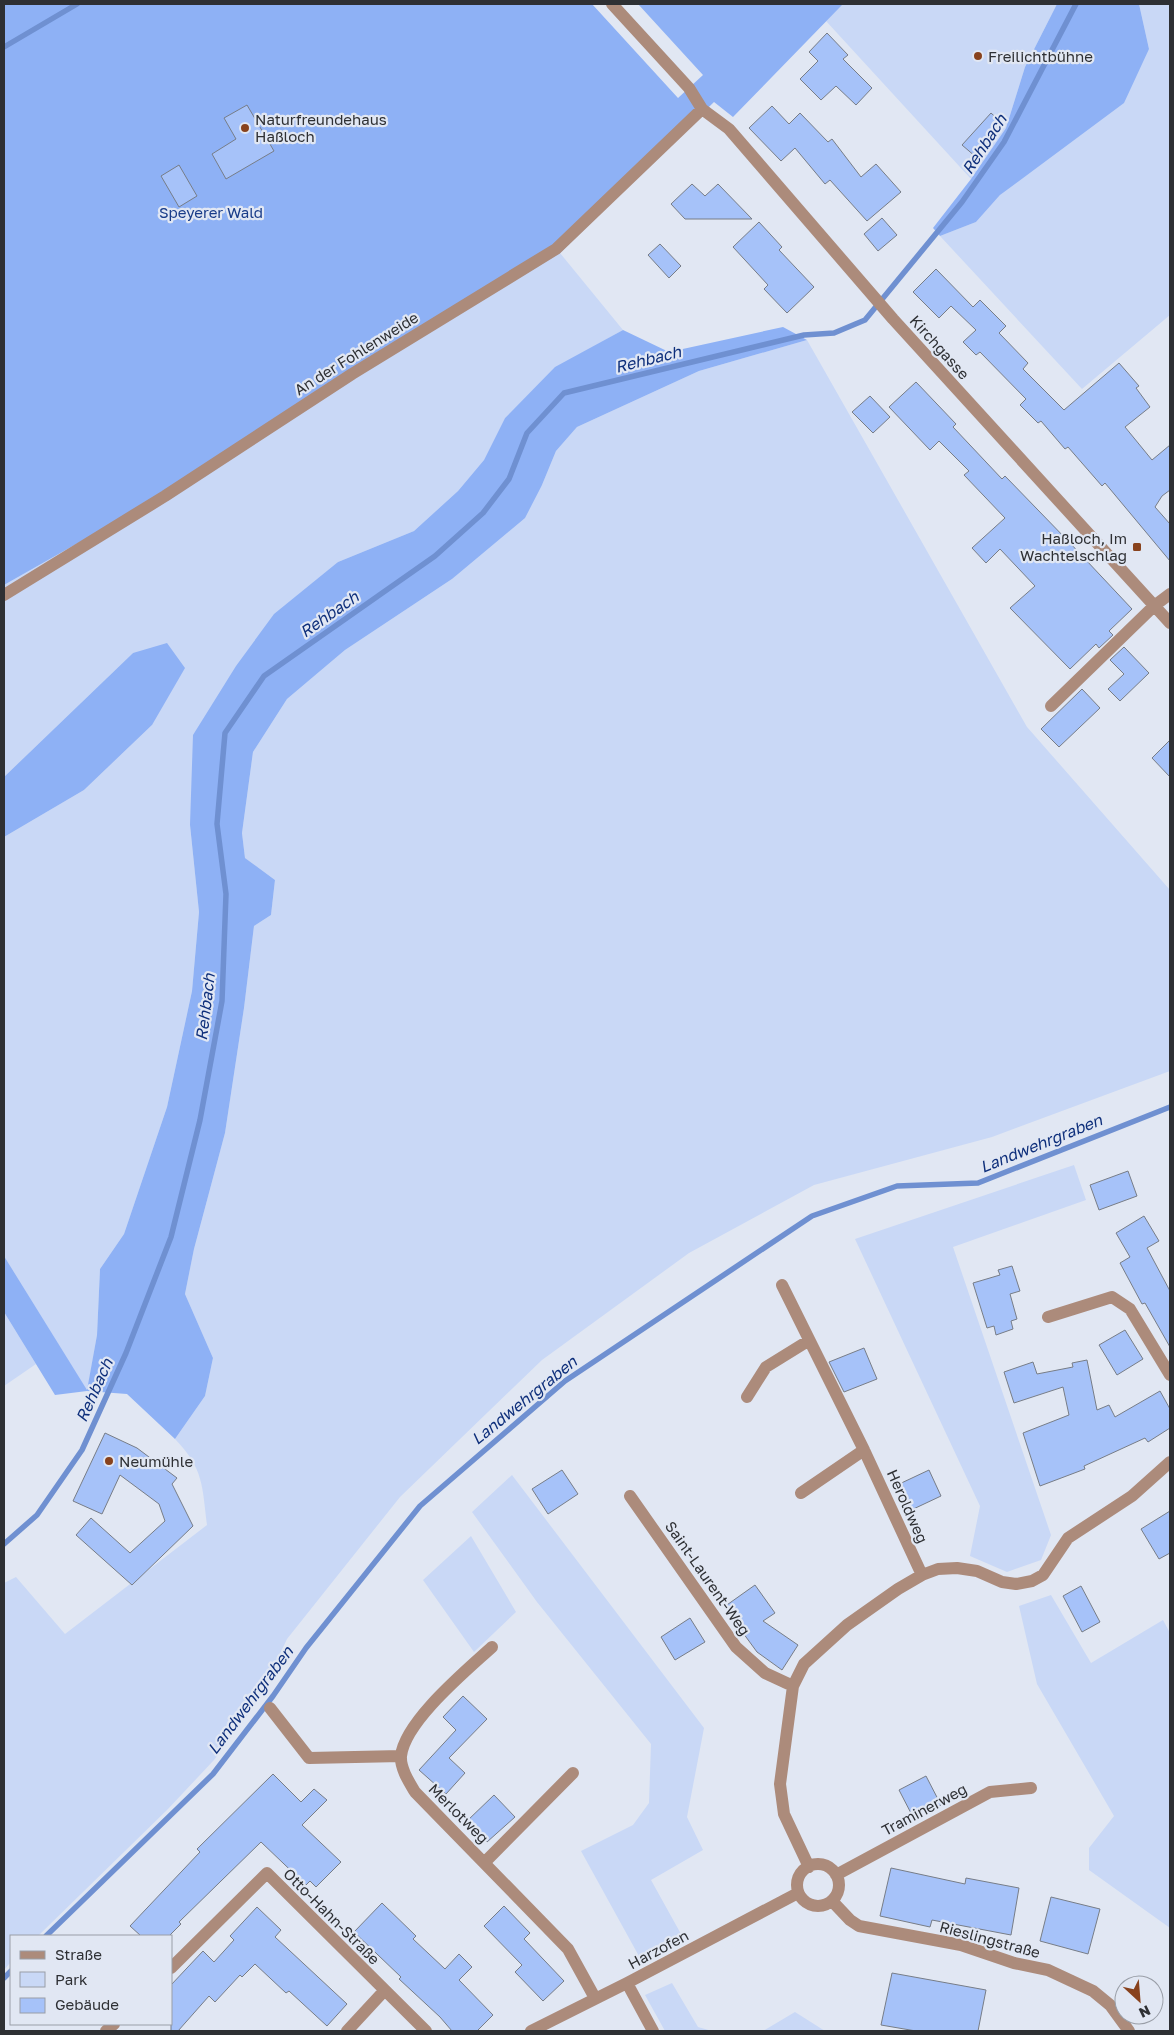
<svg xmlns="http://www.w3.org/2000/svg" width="1174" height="2035" font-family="'Golos Text',sans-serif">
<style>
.green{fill:#c9d8f6}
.forest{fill:#8eb1f5}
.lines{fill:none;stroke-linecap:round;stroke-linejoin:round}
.stream{stroke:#6f90d1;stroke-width:5.5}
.building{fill:#a6c2f9;stroke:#777d87}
.minor{stroke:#ac8b7b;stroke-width:12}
.poi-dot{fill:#88421d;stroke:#e1e7f3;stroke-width:2}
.labels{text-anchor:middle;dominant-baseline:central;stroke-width:4.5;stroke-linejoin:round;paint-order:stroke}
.poi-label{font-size:15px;fill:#2e3034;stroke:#e1e7f3;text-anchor:start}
.park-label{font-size:15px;fill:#193c89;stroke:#e1e7f3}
.street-label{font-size:15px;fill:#2e3034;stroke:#e1e7f3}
.water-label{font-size:16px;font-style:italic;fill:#0e2f7b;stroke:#e1e7f3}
</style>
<rect width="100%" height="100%" fill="#e1e7f3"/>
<path class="green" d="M843 4H1057L1025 67 1006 128 971 179 826 21Z
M1139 4H1170V315L1082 389 940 236 976 222 1000 195 1149 49Z
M560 253 623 330 555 368 505 418 484 460 458 491 414 531 338 562 190 825 199 912 192 991 167 1107 124 1234 100 1269 97 1335 87 1391 4 1256V837L84 790 152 725 133 653 4 777V585L115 522Z
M807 340 1027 727 1170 890V1071L992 1137 814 1185 689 1253 542 1360 400 1497 287 1639 257 1702 214 1760 168 1809 38 1936H11V1962L4 1970V1583L16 1577 65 1634 207 1525C202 1486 204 1469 175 1439L205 1396 213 1358 185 1294 194 1249 225 1133 244 1008 254 926 271 915 275 880 245 858 242 833 253 752 287 699 345 650 452 579 542 485 556 451 577 427 699 371Z
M1074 1165 1086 1200 953 1247 1051 1535 1041 1560 1007 1572 970 1556 980 1506 855 1239Z
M4 1312 36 1364 4 1386Z
M512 1475 704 1728 687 1817 703 1850 651 1880 681 1934 640 1958 581 1851 633 1825 649 1803 651 1744 537 1602 472 1512Z
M471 1536 516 1612 474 1652 423 1580Z
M1051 1595 1091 1663 1163 1620 1170 1633 1169 1678 1170 1928 1089 1870V1848L1114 1816 1037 1684 1019 1606Z
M672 1983 698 2027 712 2031H665L645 1995Z
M795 2012 825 2031H763Z"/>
<path class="forest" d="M4 4H592L678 98 703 75 638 4H843L733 117 714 102 560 253 115 522 4 585Z
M1057 4H1139L1149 49 1124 103 1000 195 976 222 940 236 933 228 971 179 1006 128 1025 67Z
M783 327 807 340 699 371 577 427 556 451 542 485 525 518 452 579 345 650 287 699 253 752 242 833 245 858 275 880 271 915 254 926 244 1008 225 1133 194 1249 185 1294 213 1358 205 1396 175 1439 127 1394 87 1391 55 1395 4 1312V1256L87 1390 97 1335 100 1269 124 1234 167 1107 192 991 199 912 190 825 193 735 236 666 274 614 338 562 414 531 458 491 484 460 505 418 555 367 623 330 669 352Z
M167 643 185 668 152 725 84 790 4 837V777L133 653Z"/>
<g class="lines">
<path class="stream" d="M4 47 77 4
M4 1544 37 1515 82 1450 126 1353 171 1237 200 1120 222 1001 226 894 217 824 225 733 264 676 435 556 483 513 509 479 527 433 564 393 804 335 834 333 865 320 962 202 1004 142 1076 4
M46 1936 213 1774 273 1696 306 1648 420 1506 565 1381 812 1216 897 1186 978 1183 1170 1107
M4 1978 11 1971"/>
</g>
<path class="building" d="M827 33 848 55 843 59 872 88 856 105 836 86 821 100 800 79 818 61 809 52Z
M247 105 274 151 226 179 212 154 236 139 224 118Z
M772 106 789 124 800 113 828 142 832 139 861 177 876 164 901 192 867 221 830 180 825 184 795 148 781 161 749 128Z
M991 113 1004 125 976 157 962 145Z
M179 165 197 196 179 207 161 176Z
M692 184 705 196 718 184 752 219H685L671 204Z
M882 218 897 235 878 251 864 234Z
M759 222 782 247 779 250 814 287 787 313 764 289 768 285 733 247Z
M660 244 681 266 669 278 648 255Z
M936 269 973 307 980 300 1006 326 999 333 1028 363 1023 369 1064 410 1119 363 1139 386 1136 388 1150 407 1125 427 1152 460 1170 445V490L1162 496 1155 507 1170 524V561L1105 483 1102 486 1068 447 1065 449 1041 421 1038 423 1020 405 1026 399 980 352 976 355 963 342 976 330 951 306 939 318 913 292Z
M916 382 956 424 953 427 1002 479 1005 476 1070 543 1132 609 1109 631 1113 635 1099 648 1096 644 1070 669 1010 608 1035 586 1000 549 986 563 972 548 1005 518 964 475 969 471 939 441 930 450 889 407Z
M870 396 890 417 873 433 852 412Z
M1124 647 1149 673 1120 701 1108 689 1124 674 1110 660Z
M1082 689 1100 708 1059 747 1041 729Z
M1170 740V777L1152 758Z
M1128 1171 1137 1196 1099 1210 1090 1185Z
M1144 1216 1159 1241 1147 1248 1170 1291V1347L1145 1303 1142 1304 1120 1263 1130 1257 1116 1233Z
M1012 1266 1020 1291 1010 1294 1017 1319 1011 1321 1013 1329 996 1335 994 1326 987 1328 973 1283 1000 1275 998 1270Z
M1125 1330 1143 1359 1117 1375 1099 1345Z
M864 1348 877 1379 844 1392 829 1362Z
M1087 1360 1097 1410 1109 1405 1115 1417 1160 1391 1170 1409V1428L1148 1442 1145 1438 1084 1466 1085 1469 1040 1486 1023 1433 1069 1415 1063 1387 1014 1403 1004 1372 1033 1362 1037 1374 1073 1367 1072 1363Z
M105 1433 137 1448 177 1478 172 1484 193 1526 132 1585 76 1535 91 1518 130 1553 165 1521 159 1504 120 1475 102 1514 73 1501Z
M562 1470 578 1494 548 1514 532 1489Z
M929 1470 941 1496 907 1512 895 1486Z
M1170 1511V1553L1159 1559 1141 1529Z
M755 1585 775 1613 763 1621 798 1645 782 1670 757 1652 724 1607Z
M1081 1586 1100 1622 1082 1632 1063 1596Z
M690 1618 705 1642 675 1660 661 1637Z
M463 1696 487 1719 449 1758 465 1773 446 1794 419 1770 456 1730 443 1717Z
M273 1774 301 1802 314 1789 327 1800 302 1825 341 1862 316 1887 310 1881 306 1885 261 1842 179 1922 181 1924 169 1936H141L130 1926 200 1852 197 1849Z
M926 1776 941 1805 914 1819 899 1790Z
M494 1795 515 1817 487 1842 467 1821Z
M891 1868 965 1884 966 1878 1019 1888 1011 1935 932 1920 930 1927 880 1916Z
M1051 1897 1100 1909 1088 1954 1040 1941Z
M382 1903 416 1936 413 1939 445 1969 459 1954 472 1967 459 1980 493 2015 477 2031H452L440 2017 399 1979 401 1977 354 1932Z
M504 1906 530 1933 524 1939 564 1981 543 2001 515 1972 522 1965 484 1926Z
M257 1907 281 1930 275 1937 347 2004 327 2026 289 1991 286 1993 255 1964 242 1977 240 1975 215 2002 209 1996 178 2031H171V1985L203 1951 214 1962 234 1940 230 1936Z
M892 1973 986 1990 978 2031H916L881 2025Z"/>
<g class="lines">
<path class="minor" d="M612 4 689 88 702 109 729 129 893 319 1170 623
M4 595 165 496 352 374 556 249 702 109
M1051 706 1154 606 1170 594
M782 1285 864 1450 922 1575
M1048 1317 1112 1297 1130 1309 1170 1375
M747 1397 766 1367 808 1341
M801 1493 864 1450
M630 1496 736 1647 765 1673 793 1686
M492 1647C467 1670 405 1721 401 1756 400 1768 409 1782 415 1792L568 1949 595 1998
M270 1708 309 1758 401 1756
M485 1862 573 1773
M797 1885a21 21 0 1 1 42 0a21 21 0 1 1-42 0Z
M809 1867 784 1814 780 1784 793 1686 804 1664 847 1625 898 1589 922 1575 938 1569 957 1568 977 1571 1002 1582 1016 1584 1032 1581 1043 1575 1068 1538 1132 1496 1170 1462
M836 1875 990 1792 1031 1788
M832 1901 850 1920 859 1926 961 1945 1014 1963 1048 1970 1093 1991 1110 2005 1129 2031
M171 1968 267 1873 426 2031
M627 1983 653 2031
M106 2031 114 2024
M347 2031 384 1991
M531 2031 627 1983 798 1893"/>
</g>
<g class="poi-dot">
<circle cx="978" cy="56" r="5"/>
<circle cx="245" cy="128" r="5"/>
<rect x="1132" y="542" width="10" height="10" rx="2.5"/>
<circle cx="109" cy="1461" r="5"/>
</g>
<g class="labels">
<g class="poi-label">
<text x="988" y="56">Freilichtbühne</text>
<text x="255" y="119">Naturfreundehaus<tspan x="255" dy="17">Haßloch</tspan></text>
<text x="1127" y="538" text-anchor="end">Haßloch, Im<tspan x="1127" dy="17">Wachtelschlag</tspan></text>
<text x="119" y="1461">Neumühle</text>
</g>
<g class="park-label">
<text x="211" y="212">Speyerer Wald</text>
</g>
<g class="street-label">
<text transform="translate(940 347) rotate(48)">Kirchgasse</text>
<text transform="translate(356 353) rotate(-32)">An der Fohlenweide</text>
<text transform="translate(908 1506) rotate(66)">Heroldweg</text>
<text transform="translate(708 1578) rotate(55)">Saint-Laurent-Weg</text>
<text transform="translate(924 1809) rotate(-28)">Traminerweg</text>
<text transform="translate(459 1813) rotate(45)">Merlotweg</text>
<text transform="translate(332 1916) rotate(45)">Otto-Hahn-Straße</text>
<text transform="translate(990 1939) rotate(15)">Rieslingstraße</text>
<text transform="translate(658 1949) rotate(-28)">Harzofen</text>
</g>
<g class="water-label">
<text transform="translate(984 144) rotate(-57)">Rehbach</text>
<text transform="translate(648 359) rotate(-14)">Rehbach</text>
<text transform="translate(329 614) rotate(-35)">Rehbach</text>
<text transform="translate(205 1007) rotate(-83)">Rehbach</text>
<text transform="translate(1041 1143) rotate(-22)">Landwehrgraben</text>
<text transform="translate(94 1390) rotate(-66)">Rehbach</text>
<text transform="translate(524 1400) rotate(-39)">Landwehrgraben</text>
<text transform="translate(250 1700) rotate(-53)">Landwehrgraben</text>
</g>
</g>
<rect width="1174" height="2035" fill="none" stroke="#2e3034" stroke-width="10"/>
<rect x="10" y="1935" width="162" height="90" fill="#e1e7f3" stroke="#999ea7"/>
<rect x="20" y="1951" width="25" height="8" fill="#ac8b7b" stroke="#999ea7"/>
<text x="55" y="1960" font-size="15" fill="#2e3034">Straße</text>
<rect x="20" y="1972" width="25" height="15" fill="#c9d8f6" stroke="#999ea7"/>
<text x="55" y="1985" font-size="15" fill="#2e3034">Park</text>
<rect x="20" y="1998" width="25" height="15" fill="#a6c2f9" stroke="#999ea7"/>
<text x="55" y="2010" font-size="15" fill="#2e3034">Gebäude</text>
<g transform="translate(1139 2000) rotate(154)"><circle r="24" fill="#e1e7f3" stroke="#999ea7"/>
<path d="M0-4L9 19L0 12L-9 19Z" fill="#88421d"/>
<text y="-8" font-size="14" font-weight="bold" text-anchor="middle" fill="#2e3034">N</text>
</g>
</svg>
